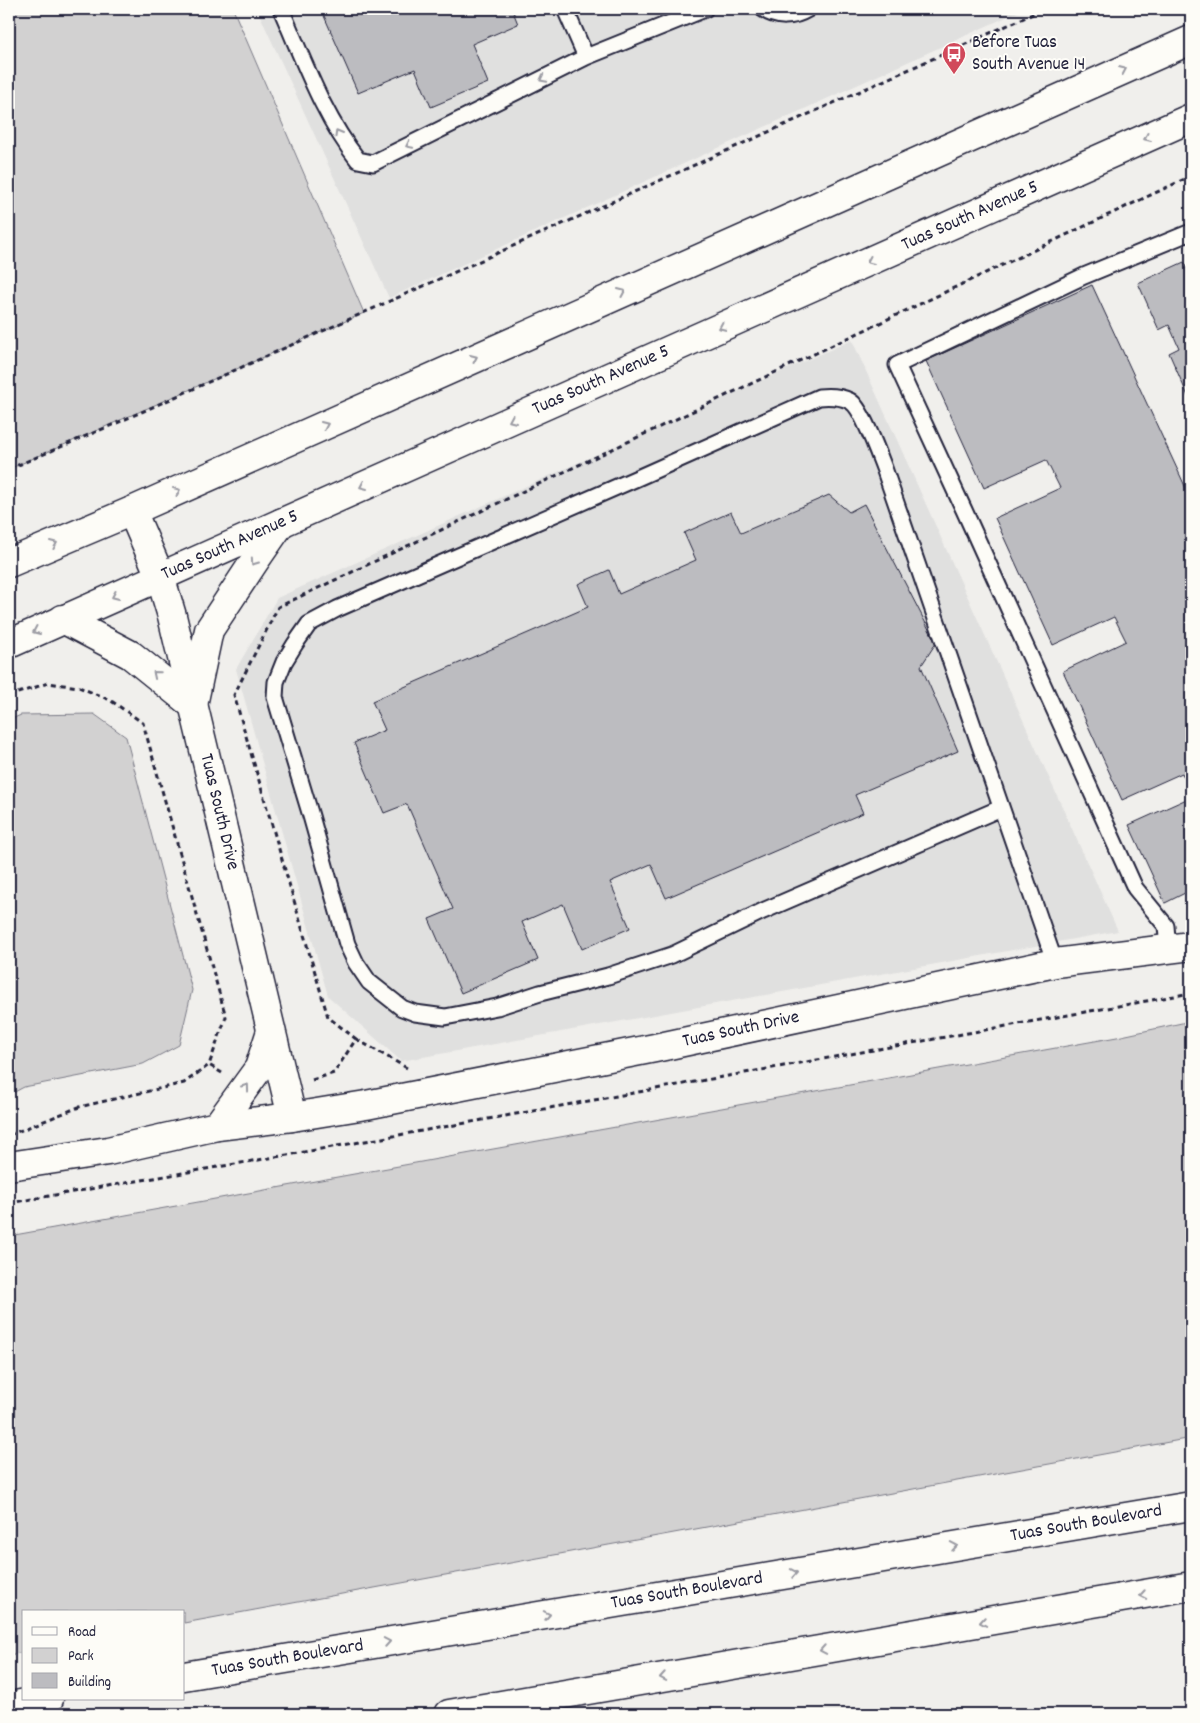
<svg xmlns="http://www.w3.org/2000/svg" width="1200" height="1723" font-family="Dekko,sans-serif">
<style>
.built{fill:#e0e0df}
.green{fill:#d2d1d1;stroke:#7a7a86}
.building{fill:#bcbcc0;stroke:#22223b}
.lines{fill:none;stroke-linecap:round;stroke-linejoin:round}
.lane-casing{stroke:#22223b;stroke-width:19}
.street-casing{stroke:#22223b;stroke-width:31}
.secondary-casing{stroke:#22223b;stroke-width:31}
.primary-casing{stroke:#22223b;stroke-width:31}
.path{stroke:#22223b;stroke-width:3;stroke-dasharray:5 4;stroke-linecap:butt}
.lane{stroke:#fdfcf7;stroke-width:15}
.street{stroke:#fdfcf7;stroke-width:28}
.secondary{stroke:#fdfcf7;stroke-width:28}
.primary{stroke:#fdfcf7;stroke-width:28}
.oneway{stroke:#9a9aa2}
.labels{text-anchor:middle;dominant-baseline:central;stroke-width:4;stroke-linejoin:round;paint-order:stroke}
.poi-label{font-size:19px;fill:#22223b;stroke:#fdfcf7;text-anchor:start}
.street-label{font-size:19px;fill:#22223b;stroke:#fdfcf7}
</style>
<rect width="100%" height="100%" fill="#f0efec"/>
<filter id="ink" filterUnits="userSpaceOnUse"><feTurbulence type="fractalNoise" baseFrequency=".02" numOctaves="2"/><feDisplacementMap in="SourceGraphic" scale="10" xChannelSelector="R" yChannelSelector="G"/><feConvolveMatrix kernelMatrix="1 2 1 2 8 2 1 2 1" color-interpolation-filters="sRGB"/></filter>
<g filter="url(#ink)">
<path class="built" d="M257 9H1024L389 298Z
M852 340 1118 931 401 1061 328 996 236 669 277 598Z"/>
<path class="green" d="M9 9H233L364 313 9 469Z
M94 714 126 737 192 990 179 1045 143 1064 24 1087 9 1095V720L21 715Z
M1191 1021V1438L184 1623V1612H24V1652L9 1655V1236L1117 1037Z"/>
<path class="building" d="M321 9H512L518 24 472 44 488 83 431 107 415 69 358 93Z
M1184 262 1191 274V403L1169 353 1179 348 1169 325 1159 330 1138 283Z
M1092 285 1191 499V793L1182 773 1122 800 1063 671 1126 641 1114 617 1053 645 995 518 1060 488 1046 460 984 488 926 361Z
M829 495 849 512 864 504 936 643 921 666 958 751 855 795 863 813 666 898 651 864 610 882 630 928 582 949 563 904 522 922 538 960 461 993 429 919 453 909 407 804 384 813 354 743 385 730 372 701 588 607 578 584 609 570 619 594 696 560 684 533 731 512 741 533Z
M1191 797V890L1165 903 1129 825Z"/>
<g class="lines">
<g class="lane-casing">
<path id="lane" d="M281 9C304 61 323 116 358 160L373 163 586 57 705 9
M565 9 586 57
M763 9C777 19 793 18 808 9
M1001 808 763 911 672 955 608 976 540 993 497 1007 445 1017 415 1013 402 1008 369 982 356 963 347 944 311 816 275 697 276 682 284 662 295 644 309 624 337 609 635 479 819 397C830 396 840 396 850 401 861 406 879 455 884 468L1055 963
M1168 949 1166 926 1135 888 964 510 897 365 1084 276 1191 232"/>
</g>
<g class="street-casing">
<g id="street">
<path id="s1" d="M132 511 160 576 172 616 292 1117"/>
<path d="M217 1126 259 1068 271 1031"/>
<path id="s2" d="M9 1166 108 1151 217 1126 292 1117 366 1105 655 1048 1055 963 1191 946"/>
</g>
</g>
<g class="secondary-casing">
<g id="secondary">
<path d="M9 563 132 511 1191 40"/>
<path d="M63 619 131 655 193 705 209 630 254 562 281 523"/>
<path id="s3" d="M9 644 1191 118"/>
</g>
</g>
<g class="primary-casing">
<g id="primary">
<path id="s4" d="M184 1676 1191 1506"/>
<path d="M9 1706 49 1699"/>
<path d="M449 1714 1191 1586"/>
</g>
</g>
<path class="path" d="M9 469 119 422 1044 9
M9 696 48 683 79 687 110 700 143 723 226 1017 209 1065 222 1073
M356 1039 407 1068
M312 1080 334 1073 356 1039 328 1017 234 695 278 607 1191 176
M9 1135 79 1107 184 1083 209 1065
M9 1203 293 1154 1191 993"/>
<use href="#lane" class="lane"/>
<use href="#street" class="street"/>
<use href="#secondary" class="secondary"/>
<use href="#primary" class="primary"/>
</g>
<defs><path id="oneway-chevron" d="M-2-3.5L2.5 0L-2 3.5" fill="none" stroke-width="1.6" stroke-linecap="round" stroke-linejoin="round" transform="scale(1.25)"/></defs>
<g class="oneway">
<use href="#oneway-chevron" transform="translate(1123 70) rotate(-24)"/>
<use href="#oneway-chevron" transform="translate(543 79) rotate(153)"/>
<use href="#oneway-chevron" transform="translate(338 133) rotate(-120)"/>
<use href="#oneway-chevron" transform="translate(1147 138) rotate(156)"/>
<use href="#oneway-chevron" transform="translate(409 145) rotate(154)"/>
<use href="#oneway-chevron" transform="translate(870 261) rotate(156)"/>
<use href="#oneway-chevron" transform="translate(622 292) rotate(-24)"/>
<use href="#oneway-chevron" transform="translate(722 327) rotate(156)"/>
<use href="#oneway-chevron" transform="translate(474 358) rotate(-24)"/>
<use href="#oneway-chevron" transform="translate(512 420) rotate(156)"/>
<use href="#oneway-chevron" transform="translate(325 425) rotate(-24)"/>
<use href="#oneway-chevron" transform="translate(363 486) rotate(156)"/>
<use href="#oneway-chevron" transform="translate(177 491) rotate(-24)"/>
<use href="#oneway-chevron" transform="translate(54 544) rotate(-23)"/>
<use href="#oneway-chevron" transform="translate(254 562) rotate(125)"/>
<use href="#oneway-chevron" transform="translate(115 596) rotate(156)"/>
<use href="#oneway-chevron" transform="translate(36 631) rotate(156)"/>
<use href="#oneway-chevron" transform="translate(156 674) rotate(-140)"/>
<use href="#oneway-chevron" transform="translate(246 1087) rotate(-54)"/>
<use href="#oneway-chevron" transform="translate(954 1546) rotate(-10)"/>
<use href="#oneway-chevron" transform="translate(794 1573) rotate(-10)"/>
<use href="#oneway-chevron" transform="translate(1143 1595) rotate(170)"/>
<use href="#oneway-chevron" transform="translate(547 1615) rotate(-10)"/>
<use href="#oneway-chevron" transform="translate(983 1622) rotate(170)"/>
<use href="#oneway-chevron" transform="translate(387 1642) rotate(-10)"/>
<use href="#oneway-chevron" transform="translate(823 1650) rotate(170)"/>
<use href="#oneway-chevron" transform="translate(663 1677) rotate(170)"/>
</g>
</g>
<defs>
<g id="bus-pin" transform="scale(1.25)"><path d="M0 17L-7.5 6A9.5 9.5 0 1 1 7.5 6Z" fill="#d1495b" stroke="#fdfcf7"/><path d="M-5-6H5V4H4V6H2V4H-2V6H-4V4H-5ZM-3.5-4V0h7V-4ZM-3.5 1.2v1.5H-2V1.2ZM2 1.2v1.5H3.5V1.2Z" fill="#fff"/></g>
</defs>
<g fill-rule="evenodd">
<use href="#bus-pin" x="954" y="54"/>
</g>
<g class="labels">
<g class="poi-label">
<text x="972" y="43">Before Tuas<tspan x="972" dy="22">South Avenue 14</tspan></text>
</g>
<g class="street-label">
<text stroke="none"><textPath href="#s3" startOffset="1052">Tuas South Avenue 5</textPath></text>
<text stroke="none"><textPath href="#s3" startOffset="648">Tuas South Avenue 5</textPath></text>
<text stroke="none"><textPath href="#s3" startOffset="242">Tuas South Avenue 5</textPath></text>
<text stroke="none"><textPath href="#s1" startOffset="314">Tuas South Drive</textPath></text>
<text stroke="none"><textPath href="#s2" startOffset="745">Tuas South Drive</textPath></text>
<text stroke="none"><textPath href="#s4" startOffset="915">Tuas South Boulevard</textPath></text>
<text stroke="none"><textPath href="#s4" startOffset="510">Tuas South Boulevard</textPath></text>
<text stroke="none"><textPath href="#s4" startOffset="105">Tuas South Boulevard</textPath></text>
</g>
</g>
<rect width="1200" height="1723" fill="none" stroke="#fdfcf7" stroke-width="30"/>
<rect x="15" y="15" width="1170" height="1693" fill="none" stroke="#22223b" stroke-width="2" filter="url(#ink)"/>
<rect x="22" y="1610" width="162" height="90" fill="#fdfcf7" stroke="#a5a5ac"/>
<rect x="32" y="1627" width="25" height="8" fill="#fdfcf7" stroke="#a5a5ac"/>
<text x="68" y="1636" font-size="15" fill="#22223b">Road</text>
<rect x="32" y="1648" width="25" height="15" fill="#d2d1d1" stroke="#a5a5ac"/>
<text x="68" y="1660" font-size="15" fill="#22223b">Park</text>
<rect x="32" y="1673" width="25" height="15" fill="#bcbcc0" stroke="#a5a5ac"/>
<text x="68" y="1686" font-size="15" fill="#22223b">Building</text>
</svg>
